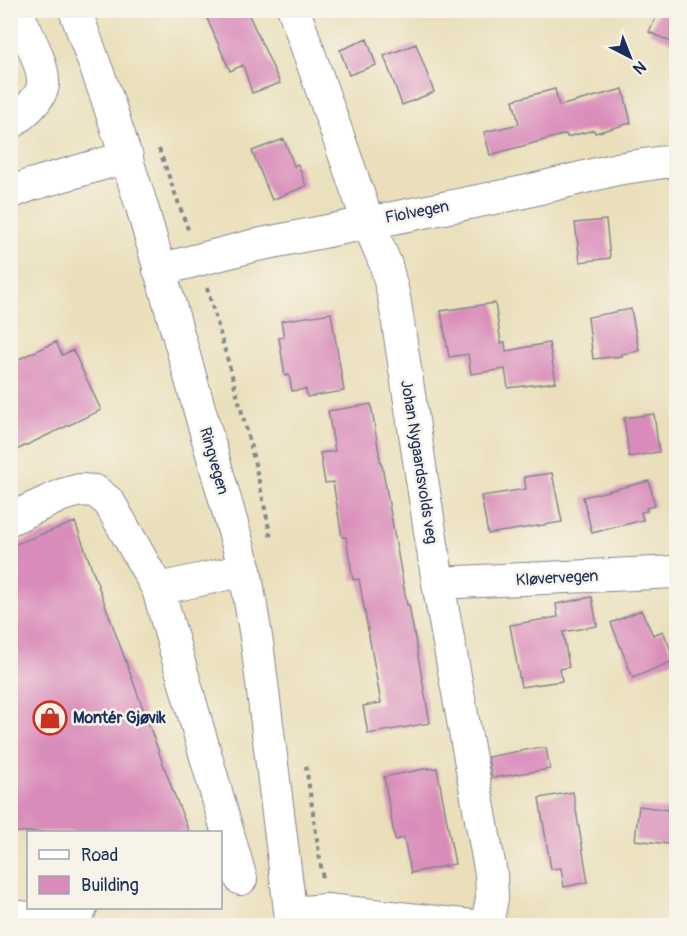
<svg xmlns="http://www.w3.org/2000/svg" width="687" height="936" font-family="Pangolin,sans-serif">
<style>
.building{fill:#d98cba}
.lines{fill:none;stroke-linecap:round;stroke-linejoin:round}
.minor-casing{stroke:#82878c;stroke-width:34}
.path{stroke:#82878c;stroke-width:4;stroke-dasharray:4.5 4.5;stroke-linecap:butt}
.minor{stroke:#fff;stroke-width:32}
.labels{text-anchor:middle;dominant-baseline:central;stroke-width:5;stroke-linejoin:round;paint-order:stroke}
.street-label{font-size:16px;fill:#1b2f5e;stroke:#f7f3e8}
.poi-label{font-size:16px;font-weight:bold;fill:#1b2f5e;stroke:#f7f3e8;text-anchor:start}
</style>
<rect width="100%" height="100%" fill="#f7f3e8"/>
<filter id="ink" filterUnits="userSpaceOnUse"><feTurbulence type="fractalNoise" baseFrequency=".0167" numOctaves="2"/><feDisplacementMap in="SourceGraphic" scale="12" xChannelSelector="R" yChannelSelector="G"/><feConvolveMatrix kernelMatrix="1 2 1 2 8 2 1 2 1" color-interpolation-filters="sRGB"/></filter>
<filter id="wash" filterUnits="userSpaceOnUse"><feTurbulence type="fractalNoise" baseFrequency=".008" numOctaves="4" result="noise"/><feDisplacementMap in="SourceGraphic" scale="24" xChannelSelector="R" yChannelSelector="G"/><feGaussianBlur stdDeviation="1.35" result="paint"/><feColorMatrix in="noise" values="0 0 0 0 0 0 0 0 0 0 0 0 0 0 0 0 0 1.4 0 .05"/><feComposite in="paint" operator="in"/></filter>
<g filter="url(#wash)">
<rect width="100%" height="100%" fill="#eadfba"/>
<g id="blocks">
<path class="building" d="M219 10 247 11 280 83 252 93 243 65 230 71 206 16Z
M659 10H676V44L649 32Z
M367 39 376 65 349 75 340 50Z
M416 44 434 92 402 105 384 56Z
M555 89 559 106 623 89 631 123 595 133 594 130 567 137 566 134 490 155 484 132 519 124 513 100Z
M284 139 294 166 298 164 306 186 272 200 252 151Z
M606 220 610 258 580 262 575 223Z
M495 303 501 343 505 342 506 351 549 343 556 382 508 388 505 369 471 374 468 354 449 357 441 311Z
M631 309 639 351 621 354 622 356 593 359 588 317Z
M331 313 344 391 307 397 306 389 292 391 289 375 285 376 279 338 284 337 281 321Z
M56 342 62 355 73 350 101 410 10 453V363Z
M371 404 381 465H382L407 605H409L430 723 368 734 363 706 381 703 359 579 353 580 346 537H342L333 482 325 483 320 453 335 451 328 411Z
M654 414 659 452 629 457 624 418Z
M552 473 562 522 488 534 481 496 526 489 524 477Z
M649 481 655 506 646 508 647 511 641 512 643 520 592 533 583 497Z
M75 522 173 791 189 832H10V546Z
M592 597 597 626 563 632 569 667 560 669 562 681 521 687 510 625 558 617 556 604Z
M641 610 653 635 663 631 675 660 633 678 611 623Z
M536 748H546L550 769 492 778 488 757Z
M429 768V769L437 768 455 864 411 873 404 838 395 840 384 777Z
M573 792 588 882 564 887 561 868 551 869 539 798Z
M639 806 676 811V845L635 840Z"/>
</g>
</g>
<g filter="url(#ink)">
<use href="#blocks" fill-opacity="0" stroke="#82878c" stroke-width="1.5"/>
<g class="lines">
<g class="minor-casing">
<path id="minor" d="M75 10 107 98 142 207 245 570 257 643 292 926
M294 10 368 222 386 265 394 297 438 583 491 874 492 898 487 926
M10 124C21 115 41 100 43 85 45 65 25 30 16 10
M10 193 30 185 127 157
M159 270 252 246 524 192 617 169 664 162H676
M10 519 62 495 80 490 95 491 109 502 158 589 241 879
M438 583 676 572
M158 589 245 570
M291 913 327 910 472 926
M10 916 30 918 81 908"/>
</g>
<path class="path" d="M159 149 189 232
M207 288C231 371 255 454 271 539
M306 766 323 880"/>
<use href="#minor" class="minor"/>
</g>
</g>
<defs>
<g id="shop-ring" transform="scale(1.725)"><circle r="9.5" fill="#f7f3e8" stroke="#c8321e" stroke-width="1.5"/><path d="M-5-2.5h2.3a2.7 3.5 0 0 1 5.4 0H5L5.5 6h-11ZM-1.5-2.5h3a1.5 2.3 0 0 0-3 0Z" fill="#c8321e"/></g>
</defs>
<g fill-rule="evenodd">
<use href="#shop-ring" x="50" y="718"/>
</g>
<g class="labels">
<g class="street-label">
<text transform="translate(417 212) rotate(-11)">Fiolvegen</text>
<text transform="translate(214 461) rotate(74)">Ringvegen</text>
<text transform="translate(419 462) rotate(81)">Johan Nygaardsvolds veg</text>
<text transform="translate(557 578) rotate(-3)">Kløvervegen</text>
</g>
<g class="poi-label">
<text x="73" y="718">Montér Gjøvik</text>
</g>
</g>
<rect width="687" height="936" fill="none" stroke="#f7f3e8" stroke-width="36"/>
<rect x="27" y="831" width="195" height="78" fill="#f7f3e8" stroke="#9fa5b1" stroke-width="1.5"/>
<rect x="39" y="850" width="30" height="9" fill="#ffffff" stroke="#9fa5b1" stroke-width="1.5"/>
<text x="81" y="861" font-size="18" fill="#1b2f5e">Road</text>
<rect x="39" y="876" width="30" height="18" fill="#d98cba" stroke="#9fa5b1" stroke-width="1.5"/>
<text x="81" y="891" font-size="18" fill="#1b2f5e">Building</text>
<g transform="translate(630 57) rotate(138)" stroke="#f7f3e8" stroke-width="4.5" paint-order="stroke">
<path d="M0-4.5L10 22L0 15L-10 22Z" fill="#1b2f5e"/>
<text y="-9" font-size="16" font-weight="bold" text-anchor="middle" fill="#1b2f5e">N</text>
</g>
</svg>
